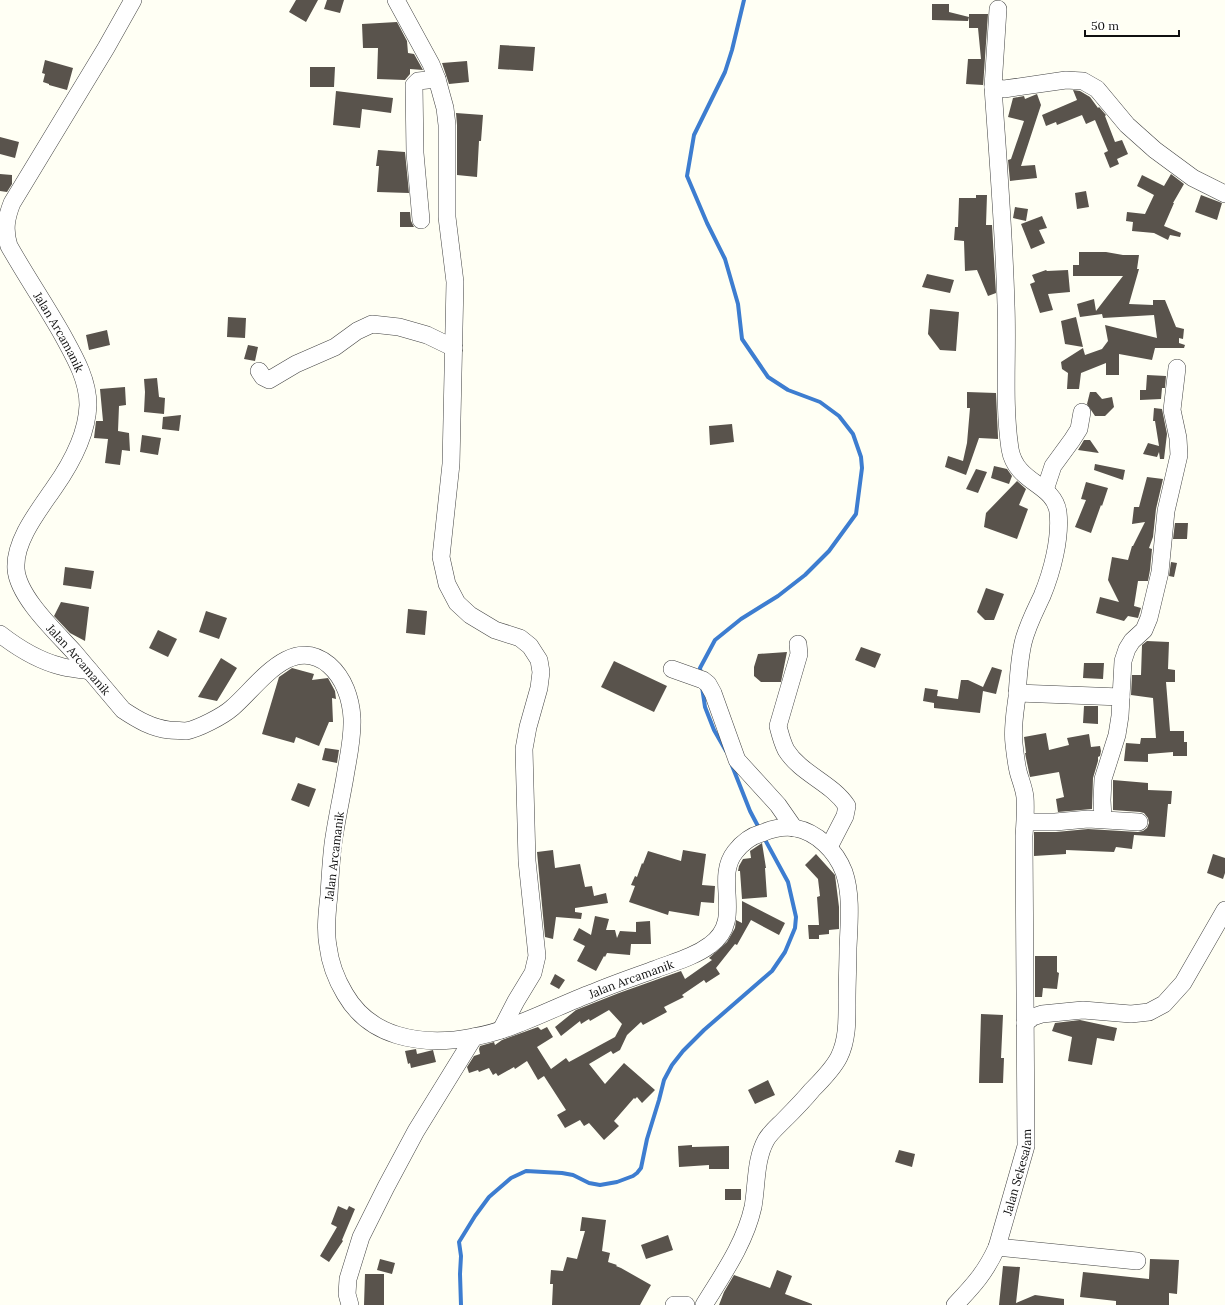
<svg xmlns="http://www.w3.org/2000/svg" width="1225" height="1305" font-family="Lora,serif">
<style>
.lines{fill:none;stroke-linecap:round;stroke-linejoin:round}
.stream{stroke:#3d7dd0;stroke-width:4}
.building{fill:#59534c}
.minor-casing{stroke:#434343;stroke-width:18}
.minor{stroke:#fff;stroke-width:17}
.labels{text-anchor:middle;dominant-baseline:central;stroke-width:4;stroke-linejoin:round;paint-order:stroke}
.street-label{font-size:12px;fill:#101010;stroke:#fff}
</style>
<rect width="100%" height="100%" fill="#fffff4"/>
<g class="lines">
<path class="stream" d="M701 674 700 668 715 640 741 619 778 596 805 575 829 551 856 514 862 468 861 457 853 434 839 416 820 402 788 390 768 377 742 339 738 304 725 259 707 223 687 176 694 135 725 72 732 50 744 0
M702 687 705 707 714 730 726 751
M731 763 750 811 760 830
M461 1305 460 1274 461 1256 459 1242 475 1216 489 1197 511 1178 526 1171 562 1173 573 1175 589 1183 600 1185 617 1182 633 1176 637 1173 641 1168 647 1139 659 1100 664 1080 672 1065 683 1051 704 1030 772 971 785 952 795 928 796 917 788 882 763 836"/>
</g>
<path class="building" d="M296 0H318L306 22 289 12Z
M327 0H344L340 13 324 9Z
M932 4H949V12L969 17 968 21 932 20Z
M969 14H988L983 87V85L966 84 968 59H981L978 28H969Z
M397 22 407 41 408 53 414 54 423 70 410 69V74L405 80 377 79 378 48H363L362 24Z
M500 45 535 47 533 71 498 69Z
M45 60 73 68 67 90 49 85V84L43 82 45 74 42 73Z
M467 61 469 82 449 84 442 63Z
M310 67H335L334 87H310Z
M1073 90 1080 91 1090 97 1098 108 1099 107 1106 115 1105 116 1115 142 1122 140 1128 154 1117 159 1119 164 1110 168 1104 153 1108 151 1095 120 1086 124 1082 115 1057 125 1056 122 1046 126 1042 115 1077 100Z
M336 91 393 98 391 113 362 109 360 128 333 125Z
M1037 94 1041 105 1021 166 1035 165 1037 178 1010 181 1008 160 1011 159 1024 121 1008 117 1013 98 1024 96 1025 99Z
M456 113 483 115 481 141H479L477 177 457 175V125Z
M0 137 19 142 15 158 0 154Z
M378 150 405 152 409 193 377 192 379 166H376Z
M0 174 12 175V184L7 192 0 191Z
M1171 174 1184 184 1173 203H1174L1164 226 1181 233 1180 237 1170 235 1168 240 1154 233 1132 231 1133 222 1126 221 1127 212 1145 214 1154 195 1137 186 1142 175 1164 186Z
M1086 191 1089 207 1077 209 1075 193Z
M976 195H987L986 225H992L996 293 988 296 977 270 965 271 964 241 954 240 955 227H958L959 198H976Z
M1201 195 1222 203 1217 220 1195 212Z
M1015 207 1028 209 1026 221 1013 218Z
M400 212H410L411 221 414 227H400Z
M1042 216 1047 228 1039 230 1045 243 1031 249 1021 224Z
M1079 252H1106L1123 255H1139L1137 269H1139L1129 304 1153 305V300H1165L1176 327 1184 329 1183 339 1179 338V343L1185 345 1184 348H1155L1152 360 1119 354V375H1106V363L1081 373 1079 389H1067L1068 373 1062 369 1061 362 1083 348 1085 355 1102 349 1108 341 1105 325 1157 338 1154 315 1103 318 1102 314 1080 317 1077 304 1094 299 1096 311 1123 276H1073V265H1079Z
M1046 270 1047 271 1068 270 1070 292 1048 294 1053 310 1040 313 1030 284 1035 282 1032 275Z
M927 274 954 280 950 293 922 287Z
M930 309 959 312 956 351 940 350 928 334Z
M228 317 246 318 245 338 227 337Z
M1076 317 1083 347 1065 344 1061 321Z
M107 330 110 345 89 350 86 335Z
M248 345 258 347 255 361 244 359Z
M1147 375 1166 376 1165 388H1162L1161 399 1140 400V390H1146Z
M157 378 159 397 165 398 164 414 144 412 145 392 144 379Z
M125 387 126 405 119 406 118 431 129 433 130 451 122 450 120 465 105 463 108 439 94 438 96 421H103L100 389Z
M967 392 996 393 998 437V439L979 438 966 475 945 467 948 456 963 461 967 443 970 408H967Z
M1090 392H1096L1102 399 1112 397 1114 407 1105 416H1095L1087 404Z
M1154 408 1162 409 1167 434 1164 459H1160L1159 452 1157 457 1143 454 1148 443 1159 446 1155 421H1153Z
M181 415 179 431 162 429 163 417Z
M732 424 734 442 710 445 709 426Z
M142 435 161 438 158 455 140 452Z
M1084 440H1090L1099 453 1078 450Z
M1095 464 1125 470 1123 480 1094 470Z
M994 466 1007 469 1012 476 1009 484 991 478Z
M976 469 987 472 978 493 966 489Z
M1147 477 1163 479 1156 509 1153 537 1149 548 1152 549 1150 570 1148 581H1138L1134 606 1141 608 1138 618 1128 616 1124 621 1096 613 1100 597 1119 602 1108 580 1112 557 1128 560 1132 546H1133L1145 522 1132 524 1134 507H1139Z
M1017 481 1026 489 1019 505 1028 509 1017 539 984 527 986 513Z
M1086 482 1108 488 1102 506 1101 505 1091 533 1075 527 1086 500 1081 499Z
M1175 523H1188L1187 539H1173Z
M1171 562 1177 563 1174 577 1169 576Z
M65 567 94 571 91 589 63 585Z
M986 588 1004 594 994 620H985L977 612Z
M61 602 89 607 85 641 70 633 54 616Z
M408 609 427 611 425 635 406 633Z
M206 611 227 618 219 639 199 632Z
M158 630 177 639 168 657 149 648Z
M1147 641 1169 642 1168 669 1175 670V682H1166L1170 731H1184V742H1187V756H1173V752L1148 754V762L1124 761 1126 743 1140 744 1141 738H1156L1153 698 1131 695 1132 675H1141L1142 645Z
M861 647 881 654 875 668 855 660Z
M787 652 781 682H761L754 676V667L758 654Z
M221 658 237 668 217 701 198 697Z
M614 661 667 686 654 712 601 687Z
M1084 663H1104L1103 679 1083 678Z
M992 667 1002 670 996 694 983 691 980 713 934 708V703L923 701 925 688 938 690 937 696 958 699 961 680H968L983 687Z
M292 668 314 674 312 680 328 678 335 691 336 699 332 698 333 722H329L319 746 296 737 294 743 262 734 279 677Z
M1084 706H1098V724L1083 723Z
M1046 733 1049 750 1069 745 1067 738 1089 734 1091 747 1100 746 1101 751 1100 756 1098 757V761L1093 778 1092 809 1058 812 1056 799 1064 797 1059 772 1030 777 1027 763 1025 753H1026L1024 737Z
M325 748 339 750 337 763 322 760Z
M1113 780 1148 783V790L1172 791 1171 804H1168L1165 837 1134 835 1132 849 1116 847 1114 852 1066 850V854L1034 856V832H1056L1088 829 1138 832 1143 831 1147 828 1149 823 1148 818 1144 813 1140 812 1113 810Z
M298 783 316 789 309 807 291 800Z
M762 843 766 868H765L767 897 742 899 740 871H738L739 866 743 859 751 858 750 851Z
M553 850 555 868 580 864 585 887 592 886 594 896 606 893 608 903 575 908V912L582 913 581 919 556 917 553 939 545 937 537 852Z
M683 850 706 854 702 885 715 886 714 903 701 902 699 916 669 911 668 915 629 902 635 886 631 885 635 876 637 877 642 863 643 864 648 851 681 861Z
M816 854 835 875 839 907V929L829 930V934L819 935V939H809L808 925H819L817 897 820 896 818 879 805 865Z
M1213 854 1225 858V873L1223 879 1207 873Z
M742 901 785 923 779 935 751 920 737 945 735 944 716 968 720 974 706 983 704 980 682 995 684 997 664 1007 667 1012 643 1025 641 1022 627 1035 620 1050 613 1054 611 1051 589 1064 605 1084 624 1063 655 1090 642 1103 637 1097 635 1099 634 1098 614 1121 619 1126 604 1140 589 1123 584 1126 580 1120 565 1128 557 1115 566 1110 544 1076 538 1080 527 1061 515 1069 514 1067 498 1076 496 1073 493 1075 489 1068 479 1072 478 1070 469 1073 467 1067 474 1056 480 1054 479 1049 480 1046 494 1042 495 1045 502 1040 538 1027 541 1030 547 1027 553 1037 537 1047 551 1069 566 1058 569 1062 615 1037 622 1024 609 1010 590 1021 589 1019 581 1024 580 1021 561 1036 555 1027 576 1010 619 993 681 971 685 979 712 960 709 958 727 942 735 928 736 920 742 923Z
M595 916 609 919 606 930H615L617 938 620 931 636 932V922L650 921 651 944H631L630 955 607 953 605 957 604 956 596 971 577 961 585 946 573 940 579 928 591 935Z
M1035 956H1057V972L1059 973 1057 989 1043 988 1042 997H1035Z
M555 974 565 980 559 989 550 984Z
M981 1014 1003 1015 1001 1058H1004L1003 1083H979Z
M1080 1020 1117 1028 1114 1041 1097 1038 1092 1065 1068 1061 1072 1037 1052 1031 1055 1023Z
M416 1049 417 1054 433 1050 436 1062 411 1068 410 1063 408 1064 405 1051Z
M768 1080 775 1095 755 1104 748 1090Z
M692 1145V1147L729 1146V1169H709V1165L679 1167 678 1146Z
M899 1150 915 1154 912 1167 895 1162Z
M725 1189H741V1200H725Z
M338 1206 347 1210 349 1206 355 1209 342 1240 343 1241 329 1262 320 1256 337 1227 331 1224Z
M582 1217 606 1220 602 1251 610 1253 608 1262 617 1265 616 1266 621 1268 651 1285 640 1305H552L553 1284H550L551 1270 563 1271 567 1257 577 1259 585 1231H580Z
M668 1235 673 1250 646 1259 641 1245Z
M380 1259 395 1263 392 1274 377 1270Z
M1150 1259 1179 1260 1177 1294 1169 1293V1305H1116V1301L1080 1297 1083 1272 1149 1279Z
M1003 1266 1020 1267 1016 1303 1035 1295 1064 1299V1305H999Z
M777 1270 792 1276 785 1294 812 1304V1305H719L724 1292 734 1275 770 1288Z
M365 1274H384V1305H364Z"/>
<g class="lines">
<g class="minor-casing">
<g id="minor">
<path id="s1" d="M133 0 106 48 12 203C6 218 4 230 9 246 26 276 45 304 62 334 74 356 88 379 88 405 87 435 71 464 54 488 39 510 14 541 16 569 18 597 56 632 74 652 90 671 107 691 123 710 138 720 152 728 169 730 172 730 184 731 186 731 198 729 223 716 232 708 257 687 291 633 329 665 344 678 351 699 352 718 353 738 348 758 345 777 341 800 336 822 333 844 331 861 330 878 329 895 327 912 325 930 328 946 330 963 336 979 345 994 356 1013 374 1028 397 1035 420 1042 448 1042 473 1037 511 1031 555 1007 592 993 613 984 634 977 656 969 674 962 694 957 710 945 745 920 713 880 735 852 742 843 751 836 762 833 772 829 784 826 795 828 817 832 836 851 844 872 852 895 849 924 848 948 848 965 847 982 847 999 847 1018 848 1039 839 1057 834 1067 820 1082 812 1090 803 1101 793 1111 783 1121 777 1127 770 1133 766 1140 755 1160 757 1185 753 1207 745 1243 723 1274 704 1305"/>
<path d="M396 0 431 64 437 79 445 108 447 125V217L455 282 451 464 441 557 447 584 457 603 470 615 495 630 520 638 530 646 539 660 541 672 539 688 528 727 524 749 527 861 537 956 533 973 516 1001 501 1030"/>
<path d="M993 87 998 9"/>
<path d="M421 220 415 153 414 85 418 81 437 79"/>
<path d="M259 371 263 377 269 380 296 364 335 347 357 331 372 324 399 327 427 335 454 348"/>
<path d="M1045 490 1053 466 1072 440 1079 429 1082 412"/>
<path d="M0 634C18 648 37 660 60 666 69 669 80 669 90 671"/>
<path d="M798 644 799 654 778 726C780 734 782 742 786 750 801 774 832 783 847 806L845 816 829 847"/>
<path d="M672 669 703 680 708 684 713 693 737 760 778 805 794 828"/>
<path d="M1017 693 1121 697"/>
<path d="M1103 819 1102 800 1103 779 1117 735 1120 716 1123 661 1127 649 1132 641 1144 630 1149 618 1160 572 1166 511 1179 455 1178 438 1172 410 1177 368"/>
<path d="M1026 822H1055L1088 819 1139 822"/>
<path d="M1025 1023 1033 1017 1042 1014 1083 1010 1131 1014 1149 1012 1164 1004 1183 983 1225 910"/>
<path d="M997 1247 1137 1261"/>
<path d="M350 1305 347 1294 348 1279 361 1237 386 1187 416 1131 474 1037"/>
<path d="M674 1305H686"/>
<path id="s2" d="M955 1305C973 1286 986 1272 997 1247L1026 1146 1024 836C1025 823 1026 810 1025 797 1024 788 1020 779 1018 771 1016 762 1015 753 1014 744 1012 728 1015 712 1017 697 1018 679 1019 661 1023 643 1027 626 1035 611 1042 596 1052 572 1061 538 1058 512 1054 483 1016 484 1010 449 1003 402 1008 353 1006 305 1004 232 998 160 993 87L1004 89 1066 80 1083 81 1097 89 1127 125 1155 150 1193 178 1225 194"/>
</g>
</g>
<use href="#minor" class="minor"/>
</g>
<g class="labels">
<g class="street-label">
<text stroke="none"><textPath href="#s1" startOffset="380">Jalan Arcamanik</textPath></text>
<text stroke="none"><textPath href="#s1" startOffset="753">Jalan Arcamanik</textPath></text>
<text transform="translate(334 856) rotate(-83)">Jalan Arcamanik</text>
<text stroke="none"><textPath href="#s1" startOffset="1712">Jalan Arcamanik</textPath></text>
<text stroke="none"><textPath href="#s2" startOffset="150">Jalan Sekesalam</textPath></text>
</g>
</g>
<path d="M1085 30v6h94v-6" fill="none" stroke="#101010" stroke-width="2"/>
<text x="1091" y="30" font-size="12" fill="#101010" stroke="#ffffff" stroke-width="3" paint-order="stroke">50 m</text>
</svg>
